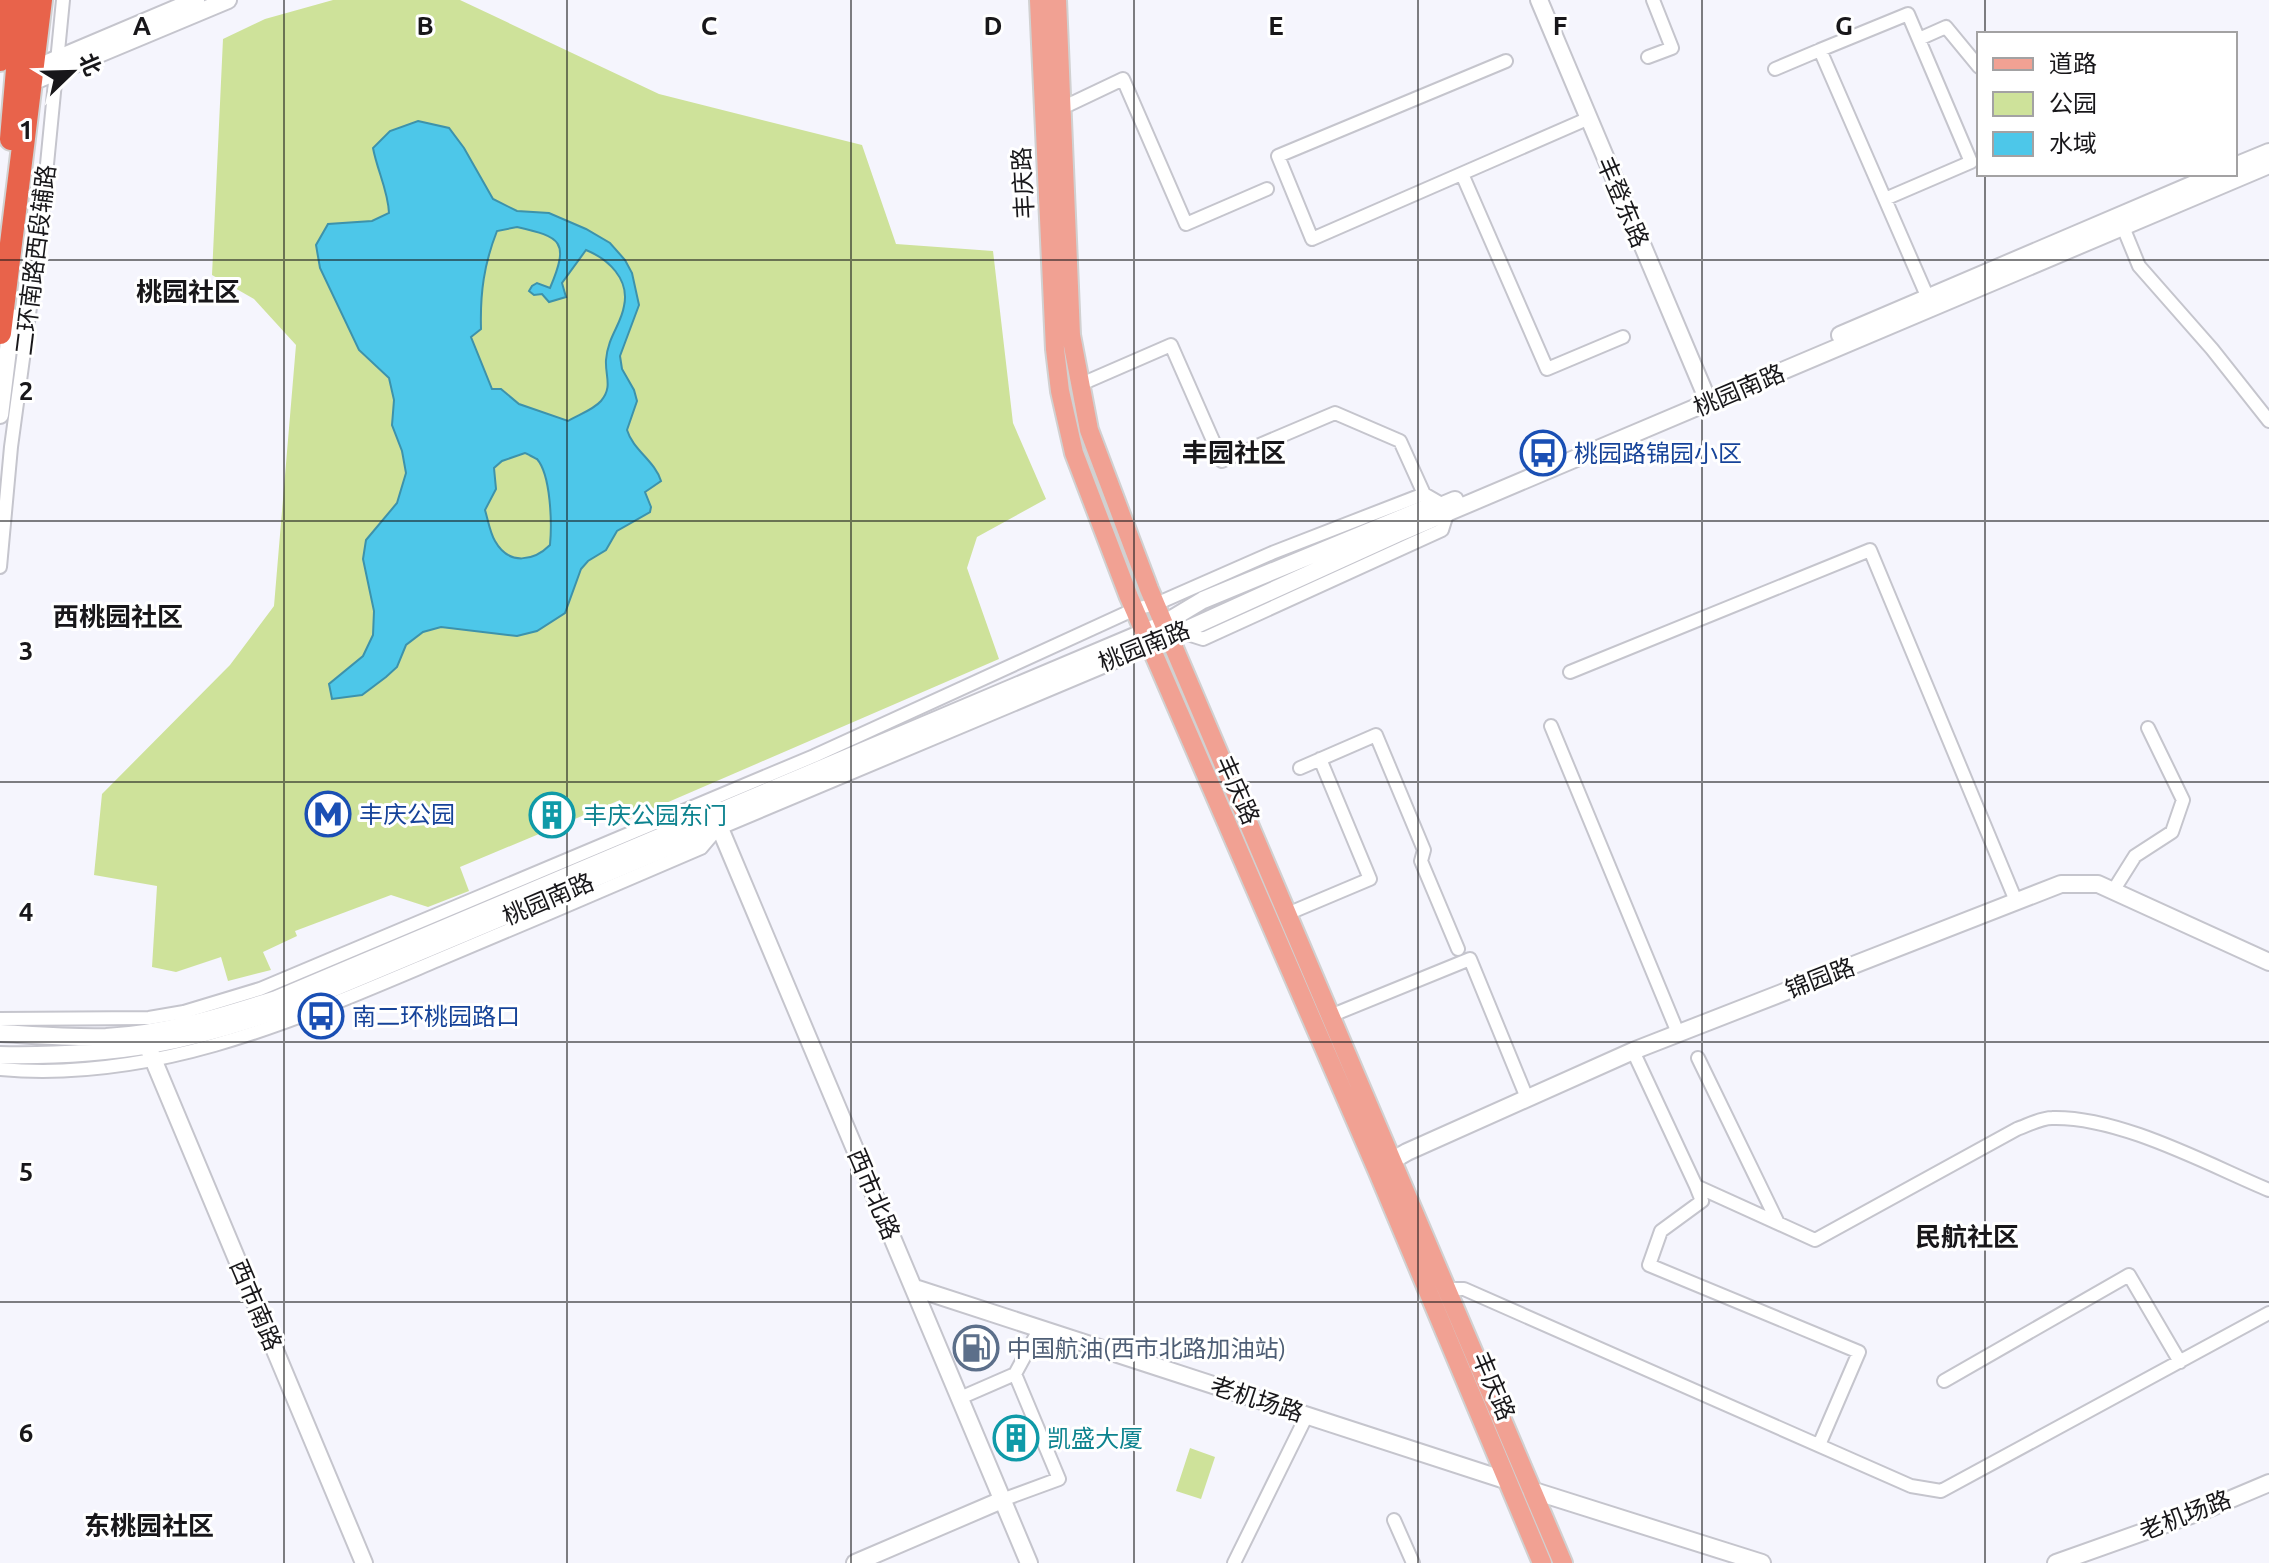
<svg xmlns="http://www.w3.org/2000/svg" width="2269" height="1563" font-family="Ubuntu,'Noto Sans SC',sans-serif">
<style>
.green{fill:#cee29a}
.water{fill:#4dc7e9;stroke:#3d92ab;stroke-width:2;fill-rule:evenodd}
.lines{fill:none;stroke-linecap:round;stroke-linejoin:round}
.street-casing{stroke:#c5c5cd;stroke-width:16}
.secondary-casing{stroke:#c5c5cd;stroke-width:20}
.primary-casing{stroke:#d1d1d1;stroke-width:22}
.highway-casing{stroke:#d1d1d1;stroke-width:26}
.street{stroke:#fff;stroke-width:12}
.secondary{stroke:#fff;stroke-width:16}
.primary{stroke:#f1a193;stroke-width:18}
.highway{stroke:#e8634b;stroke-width:22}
.grid{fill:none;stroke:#18171a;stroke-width:2;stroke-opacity:0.55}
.labels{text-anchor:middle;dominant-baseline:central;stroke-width:6;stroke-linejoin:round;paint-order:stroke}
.street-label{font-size:24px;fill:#18171a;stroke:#fff}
.transit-label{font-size:24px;fill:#164399;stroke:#fff;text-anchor:start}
.culture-label{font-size:24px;fill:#0d838f;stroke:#fff;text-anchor:start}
.service-label{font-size:24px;fill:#4e5e75;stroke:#fff;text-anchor:start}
.neighbourhood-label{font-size:26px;font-weight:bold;fill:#18171a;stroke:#fff}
.grid-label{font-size:26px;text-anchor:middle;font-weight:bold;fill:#18171a;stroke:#fff;stroke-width:6;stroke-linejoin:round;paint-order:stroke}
</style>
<rect width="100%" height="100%" fill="#f5f5fd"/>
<path class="green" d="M333 0H460L659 94 862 145 896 244 993 251 1013 423 1046 499 977 537 967 568 999 659 629 819 620 800 460 867 469 891 428 907 391 895 295 931 297 936 263 952 271 970 228 981 221 957 176 972 152 967 157 886 94 875 102 794 230 665 274 606 296 345 254 299 212 275 223 39 265 19Z
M1190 1448 1215 1457 1201 1499 1176 1491Z"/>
<path class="water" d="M418 121 449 128 464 148 493 199 517 211 549 213 586 229 610 243 625 260 632 273 639 305 620 356 622 369 634 390 637 401 627 430C633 450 655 461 661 481L645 492 651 507 650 512 617 531 606 550 588 561 581 569 565 613 537 631 517 636 441 627 423 632 406 645 397 667 386 677 362 695 332 699 329 684 363 656 373 635 374 611 363 559 366 540 397 503 406 473 402 451 392 425 394 400 389 378 359 350 320 268 316 245 328 224 372 221 389 213C388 190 377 170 373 148L390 131ZM517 227C561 237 570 241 550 288L537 283 532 286 529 291 534 295 542 294 549 302 566 297 562 283 586 250C608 259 630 279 624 306 621 325 608 336 606 360 605 376 613 387 601 401 593 410 578 415 568 421L519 404 501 389H492L471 337 481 329C480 293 484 264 497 231ZM525 453C526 453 536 459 537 459 551 475 552 524 550 545 534 561 509 566 495 541 490 533 488 520 485 510L496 489 494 468 502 461Z"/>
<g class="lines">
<g class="street-casing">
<path id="street" d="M1919 39 1946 27 1979 67
M1820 50 1908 14 1971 162 1885 199
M1648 57 1672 48 1653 0
M1506 61 1278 156 1312 239 1587 119
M1775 69 1820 50 1928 298
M1062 108 1123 79 1186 224 1267 189
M1462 174 1547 369 1623 337
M2123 227 2139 266 2212 349 2269 421
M1079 385 1171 345 1222 461 1335 413 1400 441 1424 494
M0 567 11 447 41 226 63 0
M1181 632 1203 639 1442 530 1447 514
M1570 672 1870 550 2016 901
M1551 726 1678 1033
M1300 768 1376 735 1424 850 1421 861 1458 949
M2113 891 2135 856 2172 832 2183 800 2148 728
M1287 914 1370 879 1320 759
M1330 1016 1470 959 1527 1098
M0 1019 149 1018 184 1012 260 989 814 756 1135 609 1156 604 1272 553 1424 494 1443 505
M1633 1051 1696 1186 1815 1240 2017 1129C2028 1125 2041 1118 2052 1118 2119 1116 2207 1164 2269 1190
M1698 1058 1778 1223
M0 1069C156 1083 298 1019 438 960 526 923 613 886 701 848L718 828
M1696 1186 1702 1201 1661 1231 1649 1265 1859 1352 1819 1445
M1448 1289H1464L1911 1486 1941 1491 2269 1313
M1944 1381 2129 1275 2180 1362
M960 1398 1015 1374 1040 1328
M1002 1500 1059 1479 1015 1374
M1394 1520 1413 1563
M1234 1563 1307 1415"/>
</g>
<g class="secondary-casing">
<path id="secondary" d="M1539 0 1709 403
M40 66 196 0
M39 79 228 0
M2235 166 2269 152
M1840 335 2217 174
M0 415 12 317
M719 826 1029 1563
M0 1033C35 1035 70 1038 106 1037 164 1034 220 1017 276 999L1163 624 1203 600 1428 507 1443 505 1455 500
M148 1047 364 1563
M0 1055C113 1057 190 1043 296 1004L1181 632 1397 534 2269 165
M1381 1167 1407 1152 1633 1051 2061 884H2098L2269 962
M915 1288 1508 1481
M1531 1490 1762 1563
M855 1563 1002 1500
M2056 1563 2205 1510 2269 1483"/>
</g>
<g class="primary-casing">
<path id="primary" d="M1039 0 1055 349 1060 391 1074 453 1129 597 1377 1170 1542 1563
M1057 0 1071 335 1089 430 1149 589 1563 1563"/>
</g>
<g class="highway-casing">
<path id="highway" d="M0 60 5 0
M11 139 23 0
M0 333 41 0"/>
</g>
<use href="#street" class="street"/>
<use href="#secondary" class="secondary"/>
<use href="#primary" class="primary"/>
<use href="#highway" class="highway"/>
</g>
<path class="grid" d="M284 0V1563M567 0V1563M851 0V1563M1134 0V1563M1418 0V1563M1702 0V1563M1985 0V34M1985 174V1563M0 260H2269M0 521H2269M0 782H2269M0 1042H2269M0 1302H2269"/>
<defs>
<g id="bus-ring" transform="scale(2.3)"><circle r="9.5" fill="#fff" stroke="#1a4fb4" stroke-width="1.5"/><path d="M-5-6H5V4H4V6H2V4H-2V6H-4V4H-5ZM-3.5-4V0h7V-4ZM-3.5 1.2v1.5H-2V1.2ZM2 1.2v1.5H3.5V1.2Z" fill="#1a4fb4"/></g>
<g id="metro-ring" transform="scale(2.3)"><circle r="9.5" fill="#fff" stroke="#1a4fb4" stroke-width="1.5"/><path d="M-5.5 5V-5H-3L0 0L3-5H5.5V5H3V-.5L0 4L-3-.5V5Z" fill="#1a4fb4"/></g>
<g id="building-ring" transform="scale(2.3)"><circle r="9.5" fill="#fff" stroke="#0f9aa8" stroke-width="1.5"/><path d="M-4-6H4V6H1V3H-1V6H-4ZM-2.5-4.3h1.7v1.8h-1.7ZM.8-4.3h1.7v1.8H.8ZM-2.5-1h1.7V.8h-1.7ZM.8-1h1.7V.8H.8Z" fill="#0f9aa8"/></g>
<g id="fuel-ring" transform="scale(2.3)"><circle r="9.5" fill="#fff" stroke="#5c6f8a" stroke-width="1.5"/><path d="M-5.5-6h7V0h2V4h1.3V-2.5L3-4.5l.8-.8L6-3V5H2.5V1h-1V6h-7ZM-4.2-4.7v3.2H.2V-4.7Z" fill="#5c6f8a"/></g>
</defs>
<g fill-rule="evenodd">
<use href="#bus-ring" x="1543" y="453"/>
<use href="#metro-ring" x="328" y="814"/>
<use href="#building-ring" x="552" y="815"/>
<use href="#bus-ring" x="321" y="1016"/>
<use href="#fuel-ring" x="976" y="1348"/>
<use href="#building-ring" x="1016" y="1438"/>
</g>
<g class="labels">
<g class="street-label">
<text transform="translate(1023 183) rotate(-93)">丰庆路</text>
<text transform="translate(1623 202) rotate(67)">丰登东路</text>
<text transform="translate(35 260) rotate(-83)">二环南路西段辅路</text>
<text transform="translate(1739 390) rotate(-23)">桃园南路</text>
<text transform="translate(1144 646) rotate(-22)">桃园南路</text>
<text transform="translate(1238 790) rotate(66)">丰庆路</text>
<text transform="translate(548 899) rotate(-23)">桃园南路</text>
<text transform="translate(1820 978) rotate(-21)">锦园路</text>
<text transform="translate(874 1194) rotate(67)">西市北路</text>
<text transform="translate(256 1305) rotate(67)">西市南路</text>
<text transform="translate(1494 1386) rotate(67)">丰庆路</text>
<text transform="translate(1257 1399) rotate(18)">老机场路</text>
<text transform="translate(2185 1515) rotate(-21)">老机场路</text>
</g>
<g class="transit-label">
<text x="1574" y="453">桃园路锦园小区</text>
<text x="359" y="814">丰庆公园</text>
<text x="352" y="1016">南二环桃园路口</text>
</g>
<g class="culture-label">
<text x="583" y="815">丰庆公园东门</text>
<text x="1047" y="1438">凯盛大厦</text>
</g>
<g class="service-label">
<text x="1007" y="1348">中国航油(西市北路加油站)</text>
</g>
<g class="neighbourhood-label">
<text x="188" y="291">桃园社区</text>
<text x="1234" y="452">丰园社区</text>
<text x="118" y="616">西桃园社区</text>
<text x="1967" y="1236">民航社区</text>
<text x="149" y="1525">东桃园社区</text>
</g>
</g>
<g class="grid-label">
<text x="142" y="35">A</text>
<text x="425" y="35">B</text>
<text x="709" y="35">C</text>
<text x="993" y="35">D</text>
<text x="1276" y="35">E</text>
<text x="1560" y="35">F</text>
<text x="1844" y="35">G</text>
<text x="26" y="139">1</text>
<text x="26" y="400">2</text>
<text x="26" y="660">3</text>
<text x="26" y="921">4</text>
<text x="26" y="1181">5</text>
<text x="26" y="1442">6</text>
</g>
<rect x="1977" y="32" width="260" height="144" fill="#ffffff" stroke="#a3a2a3" stroke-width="2"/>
<rect x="1993" y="58" width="40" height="12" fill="#f1a193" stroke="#a3a2a3" stroke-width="2"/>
<text x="2049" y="72" font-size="24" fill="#18171a">道路</text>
<rect x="1993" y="92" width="40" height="24" fill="#cee29a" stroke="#a3a2a3" stroke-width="2"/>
<text x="2049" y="112" font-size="24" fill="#18171a">公园</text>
<rect x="1993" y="132" width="40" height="24" fill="#4dc7e9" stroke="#a3a2a3" stroke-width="2"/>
<text x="2049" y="152" font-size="24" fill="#18171a">水域</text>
<g transform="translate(72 72) rotate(67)" stroke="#ffffff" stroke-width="6" paint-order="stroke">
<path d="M0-6L14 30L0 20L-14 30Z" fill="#18171a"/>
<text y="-12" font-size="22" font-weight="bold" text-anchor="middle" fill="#18171a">北</text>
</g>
</svg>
